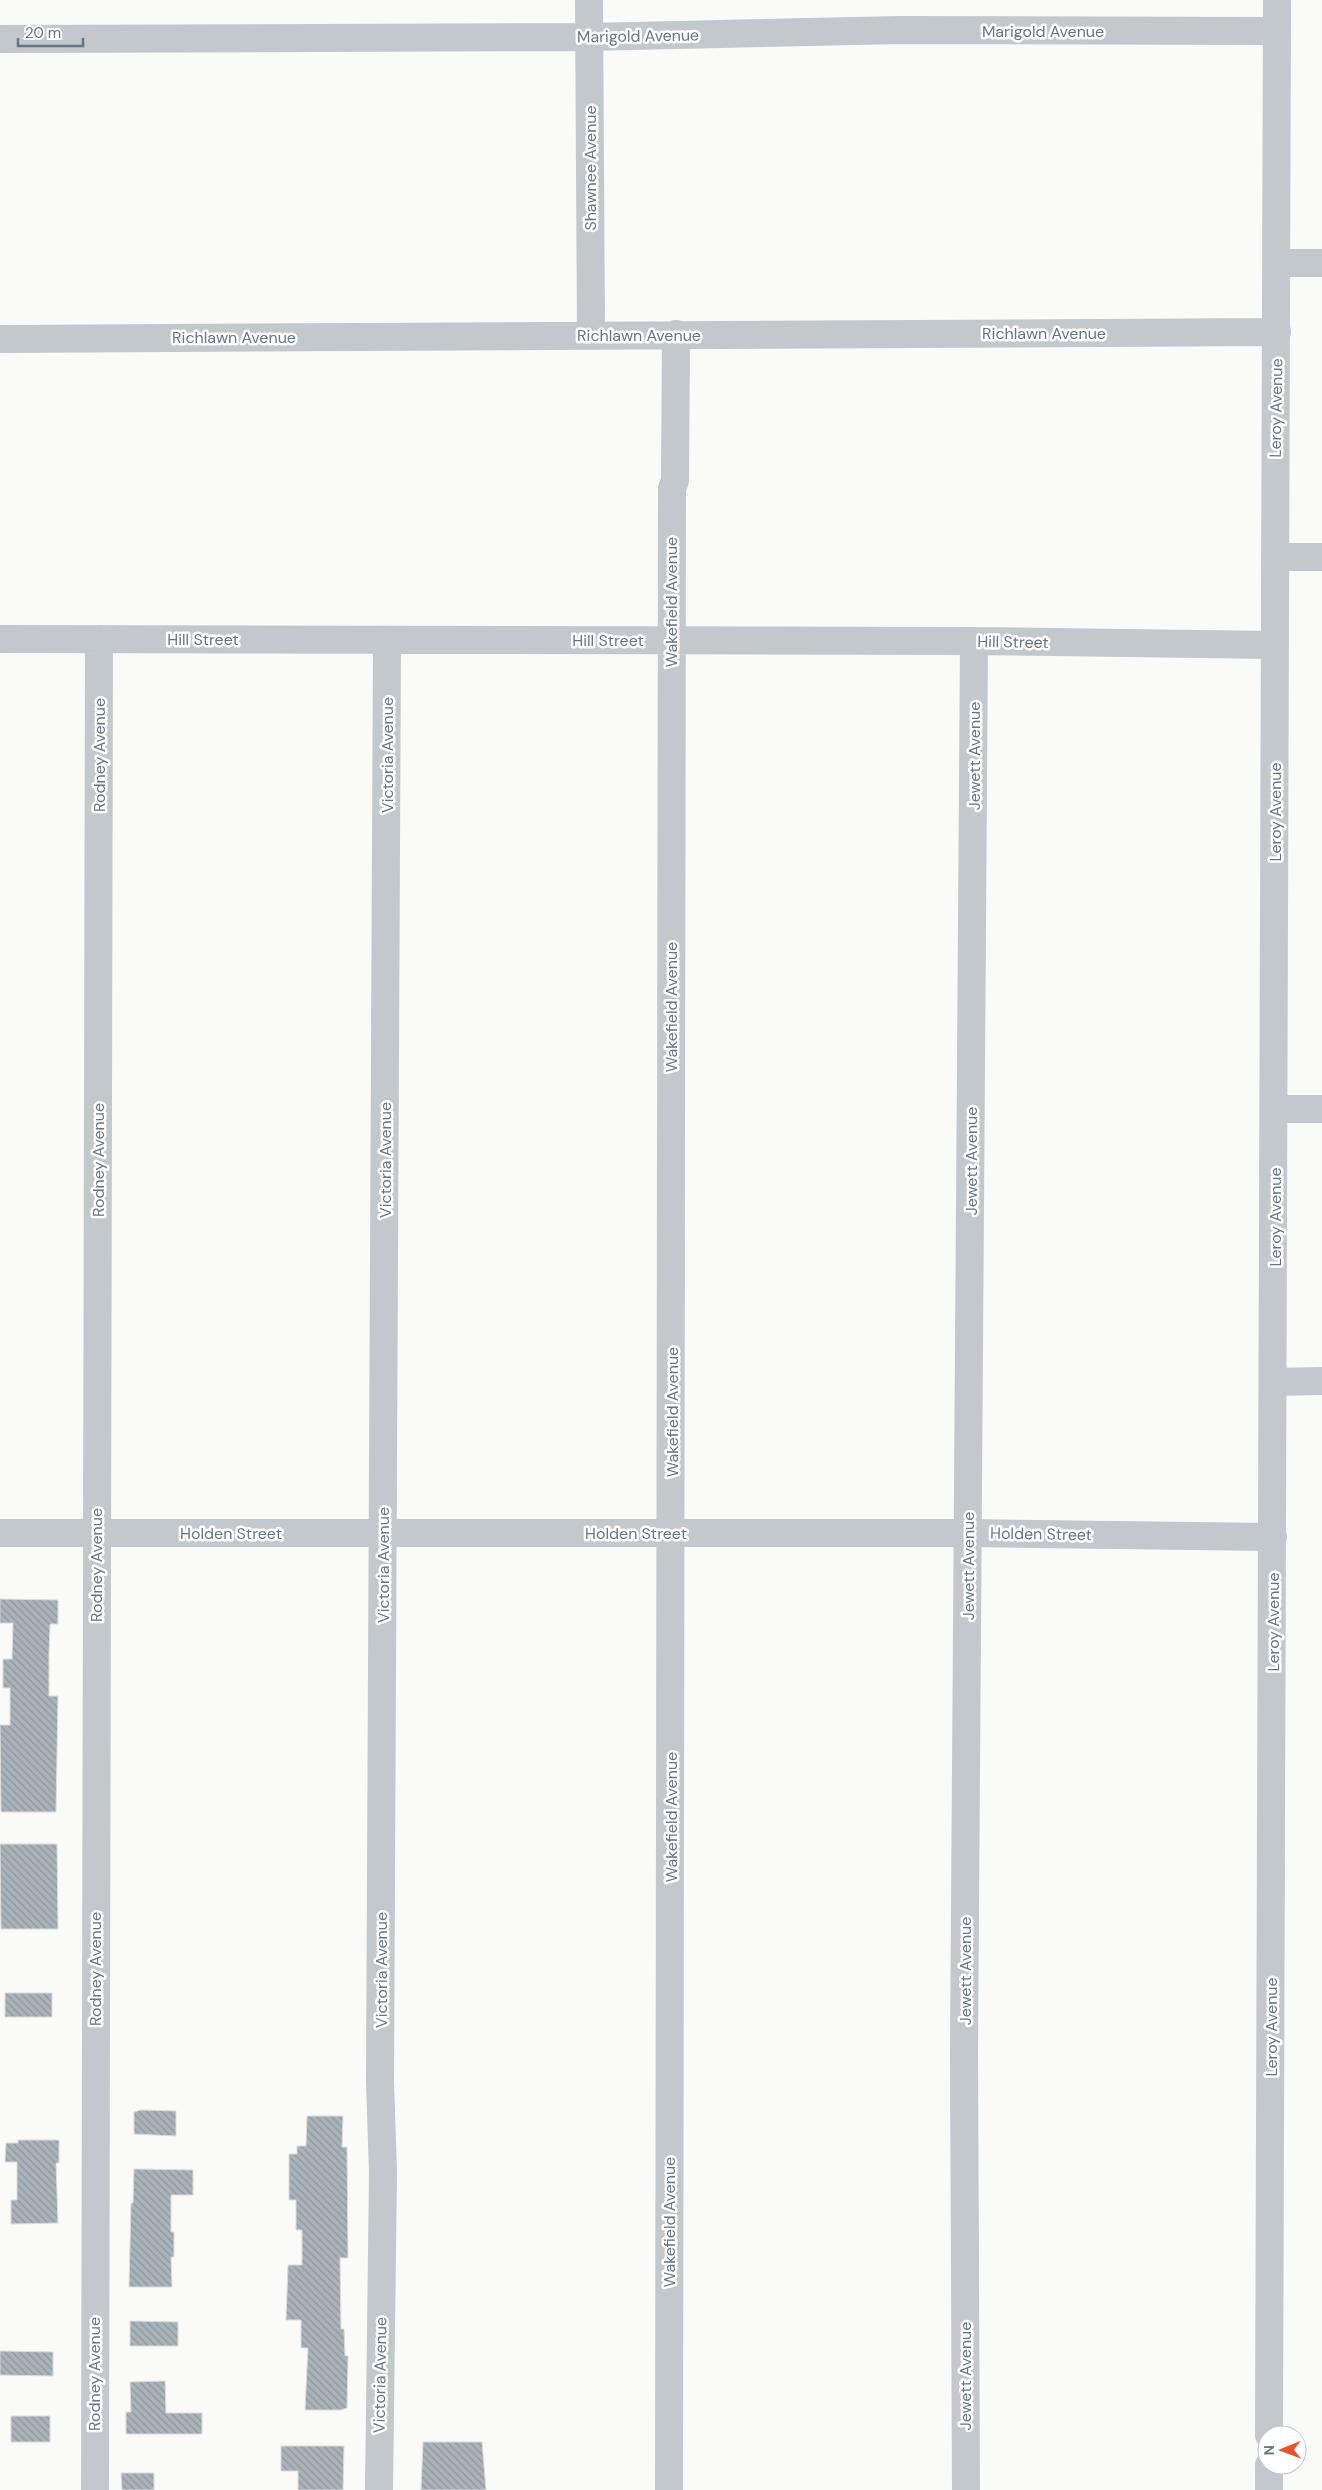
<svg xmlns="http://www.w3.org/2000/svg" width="1322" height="2490" font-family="'DM Sans',sans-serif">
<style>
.building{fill:url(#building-back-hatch);stroke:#dcdcda}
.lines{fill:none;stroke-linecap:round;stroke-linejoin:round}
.minor{stroke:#c3c8cc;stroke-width:28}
.labels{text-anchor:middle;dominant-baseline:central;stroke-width:5;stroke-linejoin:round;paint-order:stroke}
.street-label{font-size:16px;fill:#657683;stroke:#fff}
</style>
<defs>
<pattern id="building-back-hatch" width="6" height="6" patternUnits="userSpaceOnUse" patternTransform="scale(1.25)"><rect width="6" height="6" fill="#aab3b9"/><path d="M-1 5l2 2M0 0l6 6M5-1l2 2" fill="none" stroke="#8e969c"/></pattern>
</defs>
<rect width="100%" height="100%" fill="#fafaf8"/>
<path class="building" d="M0 1599 58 1600V1624H50L49 1653V1696H58L56 1812H1L0 1725H10V1688H3V1659H12L13 1623H0Z
M0 1844H57L58 1929H1Z
M5 1993H52V2017H5Z
M141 2110 176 2111V2136L134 2134V2112Z
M307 2116H343L342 2147H347L348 2258H340L341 2329H344L345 2356H348L347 2408 341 2410H305L308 2348H301V2320H286L288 2265H302V2230H296V2200H289V2154H297V2146H306Z
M18 2140H59V2163H56L58 2223 11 2224V2200H17V2162H5L6 2143H18Z
M134 2169 193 2170V2195H171V2232H174V2257H171L172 2287H129L131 2203H133Z
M130 2321 178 2322V2346H130Z
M0 2351 53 2352V2376L0 2375Z
M165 2381 166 2413H202V2434H126V2412H131L130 2382Z
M11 2416H50V2442H11Z
M423 2442H482L486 2490H421Z
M281 2446H344L343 2490H298V2471H281Z
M121 2473H154V2490H122Z"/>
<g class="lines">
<path class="minor" d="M589 0 591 335
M0 39 589 37 901 30 1277 31
M1278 263H1322
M0 339 1277 332
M1275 557H1322
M0 639 974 641 1275 645
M1275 1109H1322
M1274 1382 1322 1381
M0 1533H968L1273 1537
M1269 2435 1277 0
M95 2490 99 639
M379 2490 383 2172 380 2082 387 640
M669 2490 672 488 675 481 676 334
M966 2490 964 2052 974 641
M1269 2490V2465"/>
</g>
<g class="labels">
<g class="street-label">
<text x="1043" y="31">Marigold Avenue</text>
<text transform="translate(638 36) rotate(-1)">Marigold Avenue</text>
<text transform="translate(590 168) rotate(-90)">Shawnee Avenue</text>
<text x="1044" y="333">Richlawn Avenue</text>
<text x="639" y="335">Richlawn Avenue</text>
<text x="234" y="337">Richlawn Avenue</text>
<text transform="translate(1276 408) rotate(-89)">Leroy Avenue</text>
<text transform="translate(671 602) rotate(-90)">Wakefield Avenue</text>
<text x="203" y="639">Hill Street</text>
<text x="608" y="640">Hill Street</text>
<text transform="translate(1013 642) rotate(1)">Hill Street</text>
<text transform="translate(99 755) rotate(-90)">Rodney Avenue</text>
<text transform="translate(387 755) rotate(-90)">Victoria Avenue</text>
<text transform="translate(974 756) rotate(-90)">Jewett Avenue</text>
<text transform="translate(1275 812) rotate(-90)">Leroy Avenue</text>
<text transform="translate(671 1007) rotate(-90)">Wakefield Avenue</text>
<text transform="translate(98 1160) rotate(-90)">Rodney Avenue</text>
<text transform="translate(385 1160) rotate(-90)">Victoria Avenue</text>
<text transform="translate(971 1161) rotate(-90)">Jewett Avenue</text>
<text transform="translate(1275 1217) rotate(-90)">Leroy Avenue</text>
<text transform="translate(672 1412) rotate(-90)">Wakefield Avenue</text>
<text x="231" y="1533">Holden Street</text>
<text x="636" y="1533">Holden Street</text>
<text transform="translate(1041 1534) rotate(1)">Holden Street</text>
<text transform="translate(96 1565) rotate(-90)">Rodney Avenue</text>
<text transform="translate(383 1565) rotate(-90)">Victoria Avenue</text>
<text transform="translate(968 1566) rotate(-90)">Jewett Avenue</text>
<text transform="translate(1273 1622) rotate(-90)">Leroy Avenue</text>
<text transform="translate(671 1817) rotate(-90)">Wakefield Avenue</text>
<text transform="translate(95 1969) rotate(-90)">Rodney Avenue</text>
<text transform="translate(381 1970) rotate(-90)">Victoria Avenue</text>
<text transform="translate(965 1971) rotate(-90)">Jewett Avenue</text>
<text transform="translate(1271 2027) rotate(-90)">Leroy Avenue</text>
<text transform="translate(669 2222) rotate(-90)">Wakefield Avenue</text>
<text transform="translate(94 2374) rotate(-90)">Rodney Avenue</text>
<text transform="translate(380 2375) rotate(-89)">Victoria Avenue</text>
<text transform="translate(965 2376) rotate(-90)">Jewett Avenue</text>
</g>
</g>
<g transform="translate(1282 2450) rotate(269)"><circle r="24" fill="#ffffff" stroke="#c1c8cd"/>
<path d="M0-4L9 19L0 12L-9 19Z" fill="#e4572e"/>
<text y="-8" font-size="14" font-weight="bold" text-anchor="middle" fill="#657683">N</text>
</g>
<path d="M18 38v8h65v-8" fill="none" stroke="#657683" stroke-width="2.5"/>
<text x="25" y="38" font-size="15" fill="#657683" stroke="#ffffff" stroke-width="4" paint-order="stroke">20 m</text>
</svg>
